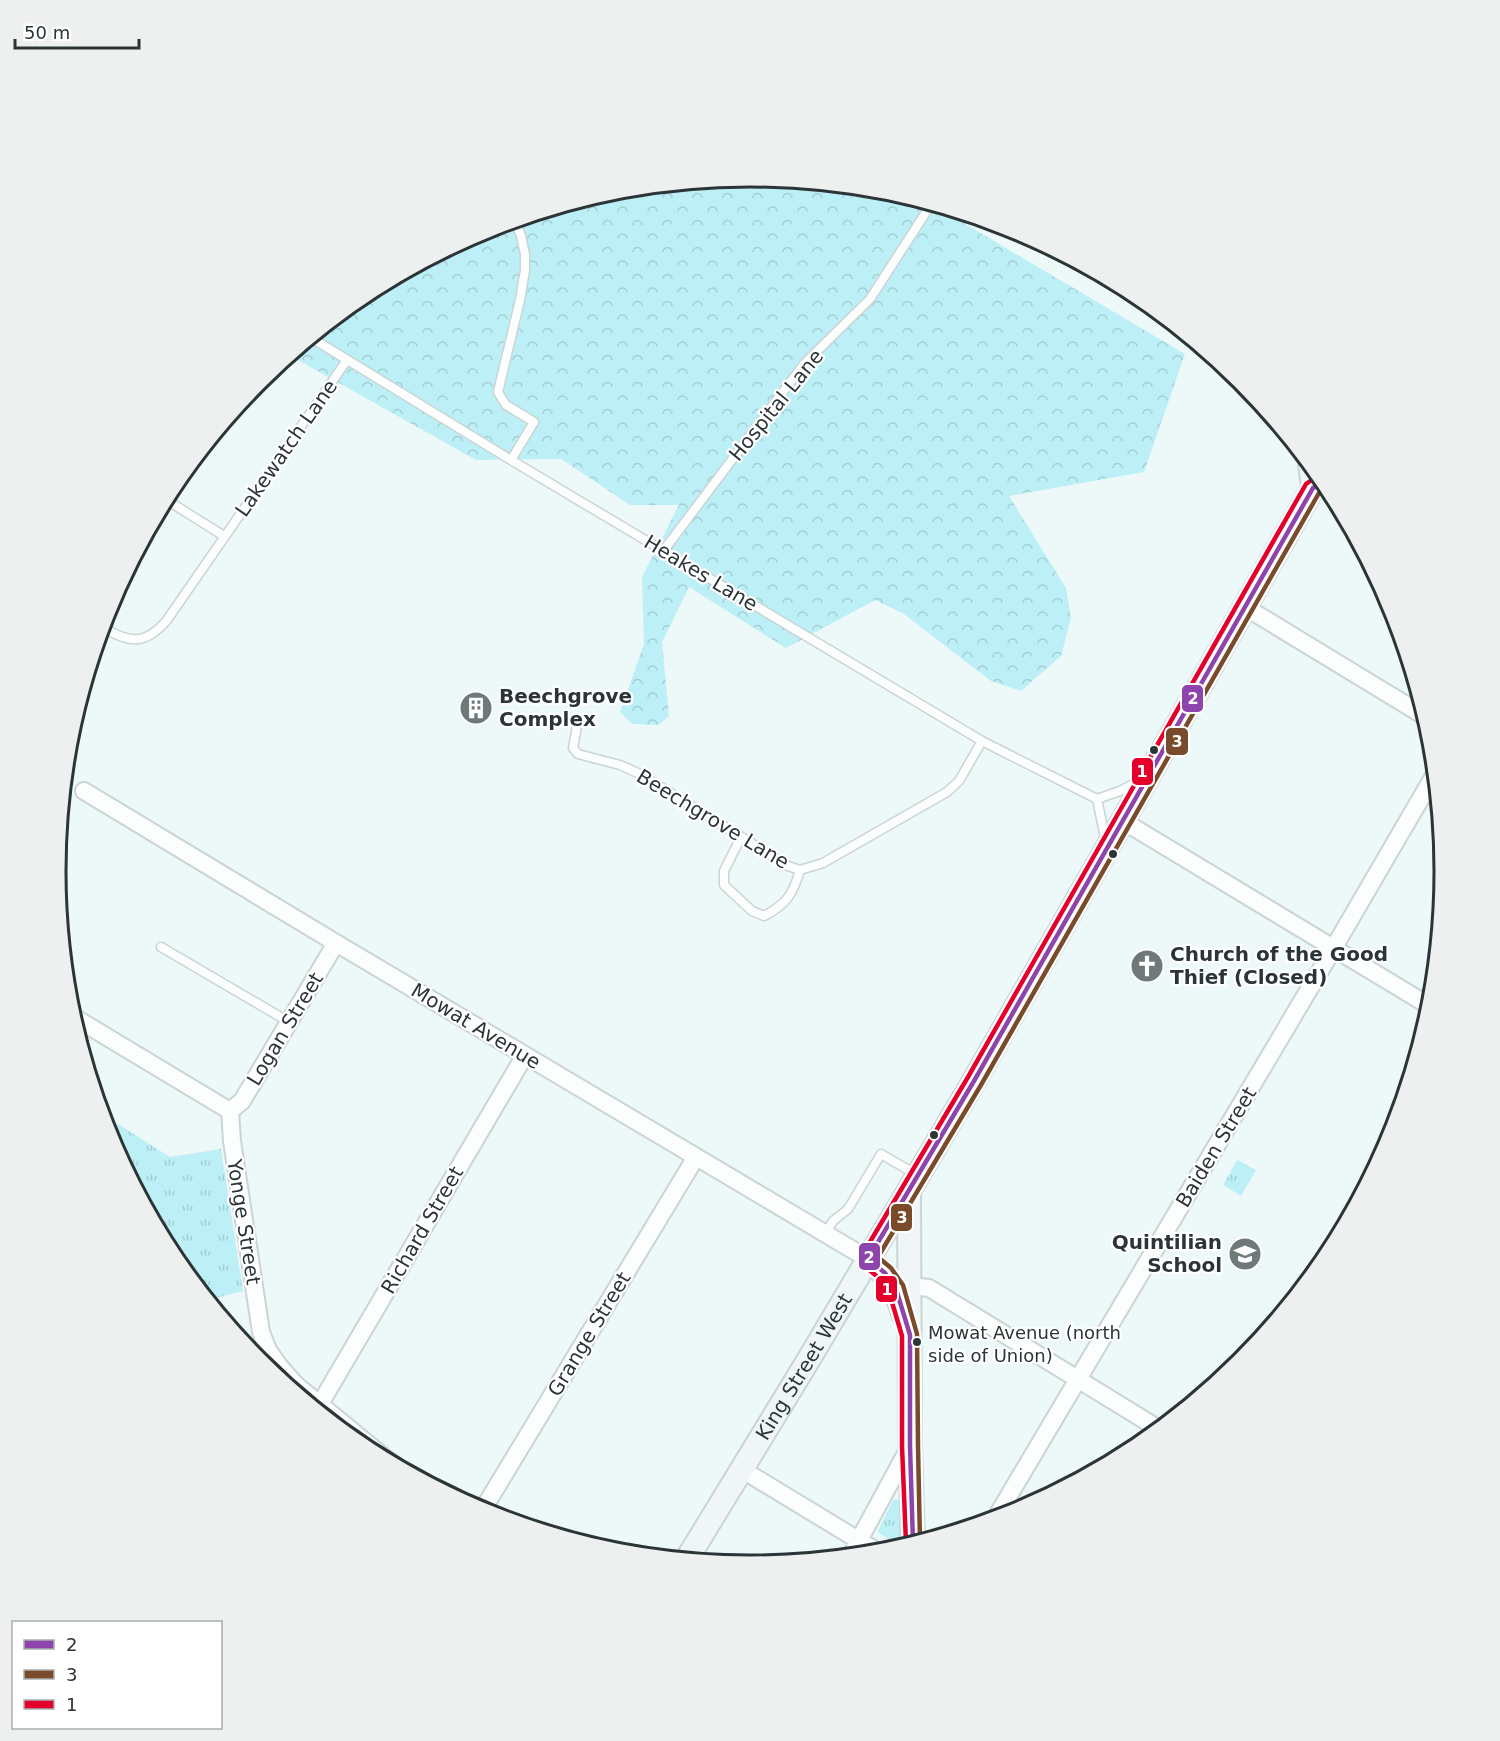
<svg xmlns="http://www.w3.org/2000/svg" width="1500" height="1741" font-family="'DejaVu Sans',sans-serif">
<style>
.grass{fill:url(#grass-tufts)}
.forest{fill:url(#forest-crowns)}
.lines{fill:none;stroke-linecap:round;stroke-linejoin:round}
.lane-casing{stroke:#cbd4d5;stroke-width:11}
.street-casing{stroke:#cbd4d5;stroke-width:20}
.secondary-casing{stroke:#cbd4d5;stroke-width:26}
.lane{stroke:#fcfefe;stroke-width:8}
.street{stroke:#fcfefe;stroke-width:16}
.secondary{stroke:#f0f6f7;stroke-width:22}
.bus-1-casing{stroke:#fff;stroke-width:9}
.bus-2-casing{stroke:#fff;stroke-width:9}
.bus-3-casing{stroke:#fff;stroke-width:9}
.bus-1{stroke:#8e44ad;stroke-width:4.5}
.bus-2{stroke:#7a4b2a;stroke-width:4.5}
.bus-3{stroke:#e4002b;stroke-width:4.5}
.bus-dot{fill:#2b3436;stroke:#fff;stroke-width:2}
.labels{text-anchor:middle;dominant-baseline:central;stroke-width:4.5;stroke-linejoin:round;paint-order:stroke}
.bus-label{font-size:18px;fill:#2b3436;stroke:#fff;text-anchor:start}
.street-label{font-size:20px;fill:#2b3436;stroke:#fff}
.poi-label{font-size:20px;font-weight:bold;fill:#2b3436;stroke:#fff;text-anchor:start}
.rim{fill:none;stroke:#2b3436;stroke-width:3}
.line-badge{stroke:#fff;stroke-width:2}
.badge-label{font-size:16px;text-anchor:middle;font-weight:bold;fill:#fff}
</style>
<defs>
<pattern id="grass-tufts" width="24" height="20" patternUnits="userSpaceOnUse" patternTransform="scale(1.5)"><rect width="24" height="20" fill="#bdeff6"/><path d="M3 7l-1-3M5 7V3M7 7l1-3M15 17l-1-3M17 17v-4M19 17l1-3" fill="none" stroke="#a3ced4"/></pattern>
<pattern id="forest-crowns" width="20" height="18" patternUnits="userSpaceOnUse" patternTransform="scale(1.5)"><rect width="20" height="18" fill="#bdeff6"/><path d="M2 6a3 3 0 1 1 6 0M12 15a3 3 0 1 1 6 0" fill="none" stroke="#a3ced4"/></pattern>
</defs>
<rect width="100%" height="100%" fill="#edf8f9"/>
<path class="grass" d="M102 1114 170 1157 221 1149 243 1291 211 1299 210 1301 172 1256 108 1136Z
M1237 1160 1256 1170 1241 1196 1223 1185Z
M896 1499 899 1501 901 1539 896 1543 879 1533 878 1531 893 1500Z"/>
<path class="forest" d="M750 176 886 189 928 202 1185 354 1144 472 1009 496 1066 588 1071 618 1061 656 1021 691 991 681 904 614 875 600 786 648 689 587 662 642 669 716 658 725 632 724 620 712 644 644 642 577 679 505H630L561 459 476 460 289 355 364 293 485 229 615 189Z"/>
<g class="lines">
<g class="lane-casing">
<path id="lane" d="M310 337 511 460 982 741 1097 799 1120 791 1139 781
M511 460 534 422 506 405 498 392 520 300 525 270V254L521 236 515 220
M165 499 224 536
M664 550 804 364 870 299 932 203
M102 627C129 643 145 646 167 620L347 360
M578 721 573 748 578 754 620 765 640 774 788 866 800 870 823 863 947 792 959 781 982 741
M1097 799 1106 842
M741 837 724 871V885L752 911 764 916C787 904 793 894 800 870
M161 947 289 1022
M825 1234 833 1221 848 1209 881 1154 917 1175"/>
</g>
<g class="street-casing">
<path id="street" d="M1245 607 1426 717
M84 791 336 943 868 1259
M1123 821 1431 1007
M72 1016 230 1111
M230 1111 232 1141 261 1332 268 1350 280 1367 296 1385 390 1462
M230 1111 242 1101 336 943
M910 1286 929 1288 1159 1429
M320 1404 525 1055
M741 1469 878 1552
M482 1511 696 1157
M995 1519 1333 949 1435 774
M851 1555 910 1446"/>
</g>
<g class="secondary-casing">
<g id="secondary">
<path d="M1310 463 1313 488"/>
<path d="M909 1191 910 1446 913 1543"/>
<path d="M868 1259C892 1278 895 1288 904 1316"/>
<path id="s1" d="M687 1559 809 1359 974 1081 1313 488 1324 481"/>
</g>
</g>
<use href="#lane" class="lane"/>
<use href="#street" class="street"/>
<use href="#secondary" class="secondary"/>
<g class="bus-1-casing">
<path id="bus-1" d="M913 1543 910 1446V1335L896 1289 885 1273 868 1259 974 1081 1313 488 1324 481"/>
</g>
<g class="bus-2-casing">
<path id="bus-2" d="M920 1541 918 1446 917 1334 903 1285 891 1268 878 1257 981 1085 1319 493 1328 487"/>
</g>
<g class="bus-3-casing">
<path id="bus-3" d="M906 1543 902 1446V1336L889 1292 879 1278 862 1264 861 1257 968 1077 1306 484 1319 475"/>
</g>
<use href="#bus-1" class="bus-1"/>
<use href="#bus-2" class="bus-2"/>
<use href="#bus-3" class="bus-3"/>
</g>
<defs>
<g id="building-disc" transform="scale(1.725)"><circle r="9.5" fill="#6f797a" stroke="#fff"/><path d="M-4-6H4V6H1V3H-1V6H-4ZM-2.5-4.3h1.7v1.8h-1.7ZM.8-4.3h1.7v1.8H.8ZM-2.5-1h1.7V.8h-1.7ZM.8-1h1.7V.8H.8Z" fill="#fff"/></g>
<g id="church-disc" transform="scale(1.725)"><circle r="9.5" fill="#6f797a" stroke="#fff"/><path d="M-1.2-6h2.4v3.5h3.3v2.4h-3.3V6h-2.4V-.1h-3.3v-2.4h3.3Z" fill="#fff"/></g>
<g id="school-disc" transform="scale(1.725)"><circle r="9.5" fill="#6f797a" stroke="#fff"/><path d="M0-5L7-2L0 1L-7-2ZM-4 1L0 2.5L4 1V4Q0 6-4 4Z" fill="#fff"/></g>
</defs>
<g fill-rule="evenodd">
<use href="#building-disc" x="476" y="708"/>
<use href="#church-disc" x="1147" y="966"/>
<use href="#school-disc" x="1245" y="1254"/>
</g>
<g class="bus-dot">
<circle cx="1154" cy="750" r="5"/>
<circle cx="1113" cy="854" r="5"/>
<circle cx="934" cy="1135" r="5"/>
<circle cx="917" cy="1342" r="5"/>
</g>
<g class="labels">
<g class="bus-label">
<text x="928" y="1332">Mowat Avenue (north<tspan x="928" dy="23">side of Union)</tspan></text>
</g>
<g class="street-label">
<text transform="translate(776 405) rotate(-51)">Hospital Lane</text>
<text transform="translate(286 448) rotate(-55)">Lakewatch Lane</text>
<text transform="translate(701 573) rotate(31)">Heakes Lane</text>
<text transform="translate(713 819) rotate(31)">Beechgrove Lane</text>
<text transform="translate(476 1026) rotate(31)">Mowat Avenue</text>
<text transform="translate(285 1029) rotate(-59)">Logan Street</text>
<text transform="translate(1216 1147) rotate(-59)">Baiden Street</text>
<text transform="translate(244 1222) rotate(81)">Yonge Street</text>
<text transform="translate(422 1230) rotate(-60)">Richard Street</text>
<text transform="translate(589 1334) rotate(-59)">Grange Street</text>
<text stroke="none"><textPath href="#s1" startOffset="225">King Street West</textPath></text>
</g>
<g class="poi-label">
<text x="499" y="696">Beechgrove<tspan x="499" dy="23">Complex</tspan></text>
<text x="1170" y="954">Church of the Good<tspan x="1170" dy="23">Thief (Closed)</tspan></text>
<text x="1222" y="1242" text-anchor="end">Quintilian<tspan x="1222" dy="23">School</tspan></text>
</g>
</g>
<path d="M0 0H1500V1741H0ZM66 871a684 684 0 1 1 1368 0a684 684 0 1 1-1368 0Z" fill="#eeefef" fill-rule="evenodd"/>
<path class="rim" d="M66 871a684 684 0 1 1 1368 0a684 684 0 1 1-1368 0Z"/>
<g class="line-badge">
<rect x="1181" y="684" width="23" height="29" rx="6" fill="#8e44ad"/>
<rect x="1165" y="727" width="24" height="29" rx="6" fill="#7a4b2a"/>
<rect x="1131" y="757" width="23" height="29" rx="6" fill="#e4002b"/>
<rect x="890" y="1203" width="23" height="29" rx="6" fill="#7a4b2a"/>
<rect x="858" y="1242" width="23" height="29" rx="6" fill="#8e44ad"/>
<rect x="875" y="1275" width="23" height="28" rx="6" fill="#e4002b"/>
</g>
<g class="badge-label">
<text x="1193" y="704">2</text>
<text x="1177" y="747">3</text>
<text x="1142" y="777">1</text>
<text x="902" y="1223">3</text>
<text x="869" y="1263">2</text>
<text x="887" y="1295">1</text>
</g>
<rect x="12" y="1621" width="210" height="108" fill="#ffffff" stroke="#aaaeaf" stroke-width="1.5"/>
<rect x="24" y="1640" width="30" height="9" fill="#8e44ad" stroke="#aaaeaf" stroke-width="1.5"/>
<text x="66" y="1651" font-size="18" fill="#2b3436">2</text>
<rect x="24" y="1670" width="30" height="9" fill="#7a4b2a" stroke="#aaaeaf" stroke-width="1.5"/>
<text x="66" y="1681" font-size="18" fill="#2b3436">3</text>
<rect x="24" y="1700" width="30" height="9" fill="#e4002b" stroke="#aaaeaf" stroke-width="1.5"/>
<text x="66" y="1711" font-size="18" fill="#2b3436">1</text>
<path d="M15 39v9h124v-9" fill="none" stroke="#2b3436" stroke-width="3"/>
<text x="24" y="39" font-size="18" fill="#2b3436" stroke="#ffffff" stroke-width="4.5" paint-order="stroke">50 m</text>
</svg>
